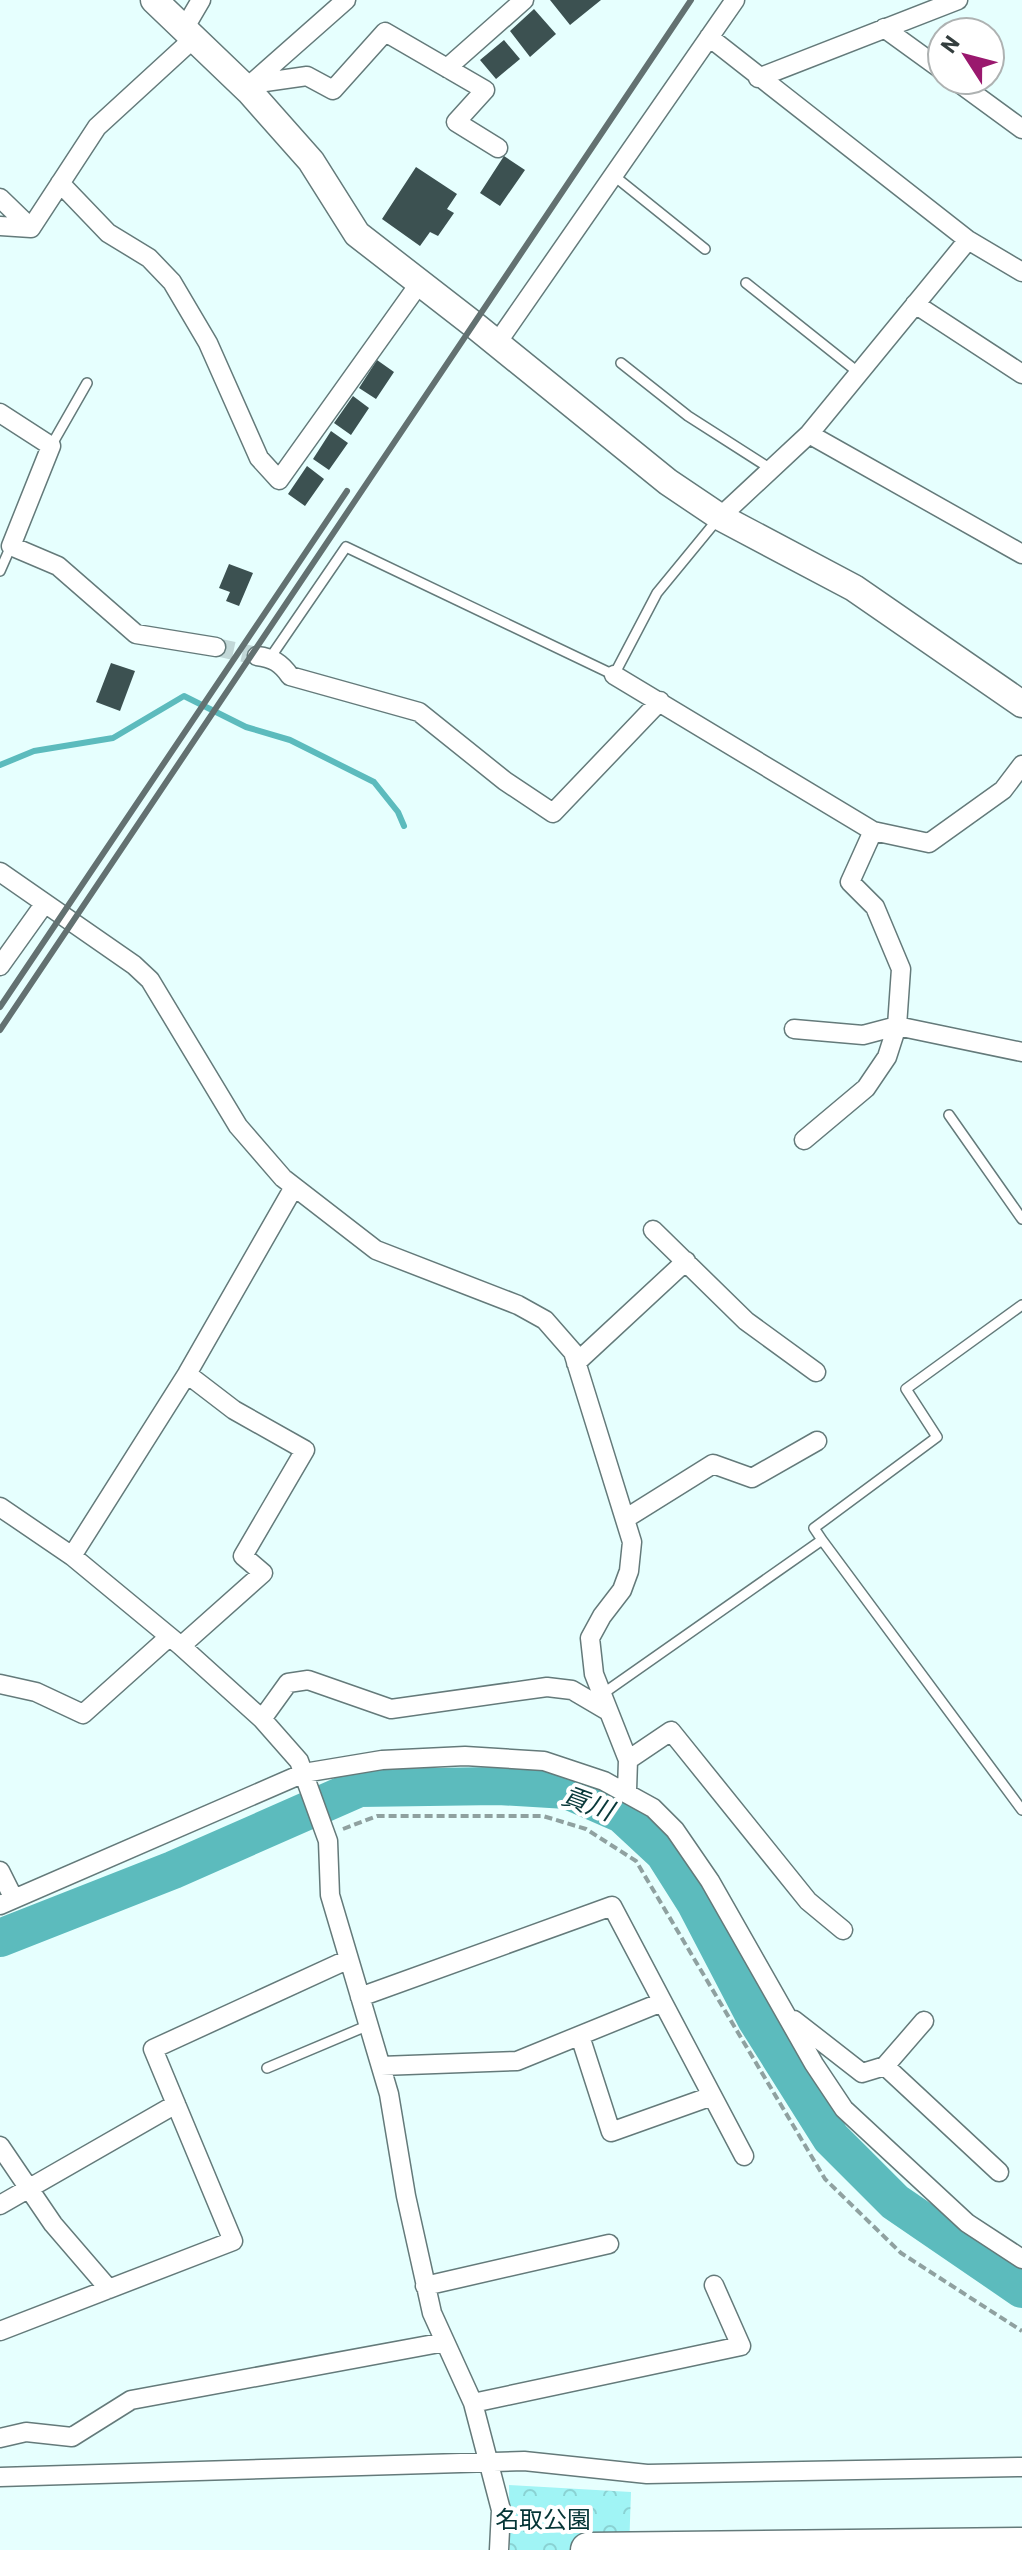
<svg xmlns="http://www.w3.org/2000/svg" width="1022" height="2550" font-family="Barlow,'Noto Sans JP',sans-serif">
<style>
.park{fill:url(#park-crowns)}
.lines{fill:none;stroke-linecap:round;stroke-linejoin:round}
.stream{stroke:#5cbbbd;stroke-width:6}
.river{stroke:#5cbbbd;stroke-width:38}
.building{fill:#3c5151}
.street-tunnel{stroke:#c2d8d8;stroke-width:18;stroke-dasharray:18 9;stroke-linecap:butt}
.lane-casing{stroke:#647a7a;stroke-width:12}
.street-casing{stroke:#647a7a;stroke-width:21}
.secondary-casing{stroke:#647a7a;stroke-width:29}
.highway-casing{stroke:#647a7a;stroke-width:37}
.path{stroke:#8fa1a0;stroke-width:4;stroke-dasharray:8 4;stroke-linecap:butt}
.lane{stroke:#fff;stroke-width:9}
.street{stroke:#fff;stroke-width:18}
.secondary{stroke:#fff;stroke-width:26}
.highway{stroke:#fff;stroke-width:34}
.rail{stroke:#637171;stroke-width:6}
.labels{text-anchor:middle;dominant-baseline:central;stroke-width:8;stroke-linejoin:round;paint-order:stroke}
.park-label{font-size:24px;fill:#053536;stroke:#fff}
.water-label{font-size:26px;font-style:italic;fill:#0a393a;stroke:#fff}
</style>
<defs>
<pattern id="park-crowns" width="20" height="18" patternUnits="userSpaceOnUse" patternTransform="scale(2)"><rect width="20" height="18" fill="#a0f4f5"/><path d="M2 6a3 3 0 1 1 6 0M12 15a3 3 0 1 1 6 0" fill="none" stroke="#8ad2d3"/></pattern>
</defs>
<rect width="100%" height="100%" fill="#e6fffe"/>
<path class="park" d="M509 2485 631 2492 629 2550H510Z"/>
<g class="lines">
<path class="stream" d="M0 765 34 751 113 738 184 696 246 727 290 740 374 782 398 812 404 826"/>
<path class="river" d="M0 1938 173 1870 359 1788 498 1786 567 1790 622 1814 664 1853 695 1902 756 2019 831 2138 895 2202 1022 2289"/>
</g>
<path class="building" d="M550 0H601L570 25Z
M534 9 556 34 530 57 510 31Z
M504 40 520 59 496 79 480 60Z
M504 156 525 170 500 206 480 193Z
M416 167 457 194 447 209 454 213 438 236 430 232 420 246 382 219Z
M377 360 394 372 376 399 359 388Z
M353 396 369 408 351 435 334 423Z
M331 431 348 443 329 470 313 459Z
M307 466 324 479 305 506 288 494Z
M229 564 253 573 239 606 226 601 230 592 219 588Z
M111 663 135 671 120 711 96 702Z"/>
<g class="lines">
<path class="street-tunnel" d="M216 647 257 656"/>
<g class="lane-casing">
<path id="lane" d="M613 175 705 249
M746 283 859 373
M621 363 688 416 771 469
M51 446 87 383
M0 571 11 546
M270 658 346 547 614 675 657 593 717 520
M949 1115 1022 1219
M822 1540 1022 1810
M601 1695 822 1540 814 1528 937 1437 906 1389 1022 1305
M267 2068 369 2025"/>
</g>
<g class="street-casing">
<path id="street" d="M884 28 942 70
M184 29 201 0
M709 37 968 240 1022 272
M447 68 524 0
M758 78 958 0
M955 80 1022 129
M252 83 346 0
M251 84 307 76 333 90 385 32 485 90 456 122 498 148
M60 183 108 233 149 258 172 282 208 343 259 458 279 480 419 284
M0 198 31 228
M0 226 31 228 97 127 193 39
M915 304 1022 374
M497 343 735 0
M0 413 51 446 11 546 58 566 136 634 216 647
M809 434 1022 554
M720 517 809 434 968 240
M257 656C273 658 281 663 290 676L419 712 505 781 553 813 660 701
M614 675 873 831 929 843 1003 790 1022 765
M0 872 134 965 150 980 238 1126 283 1178 376 1250 518 1305 545 1320 573 1352 632 1542 629 1571 622 1590 602 1616 590 1638 594 1674 628 1760 627 1791
M0 966 45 903
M794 1029 863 1035 897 1026 1022 1052
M804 1140 866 1088 887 1057 897 1026 901 969 875 907 850 882 873 831
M653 1230 746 1321 816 1372
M576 1363 686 1261
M0 1507 72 1556 181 1646 262 1719 299 1761 328 1841 330 1895 389 2094 406 2196 432 2313 473 2403 501 2510 499 2550
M625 1519 713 1464 752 1478 817 1441
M72 1556 187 1374 294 1187
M181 1646 263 1573 243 1556 305 1450 234 1410 187 1374
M0 1684 36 1692 83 1714 169 1637
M262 1719 288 1683 308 1680 391 1709 547 1687 572 1690 606 1710
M628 1760 671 1731 808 1901 843 1930
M0 1871 14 1899
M0 1905 304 1773 382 1760 465 1756 544 1761 604 1781 653 1808 675 1830 710 1881 814 2064 844 2109 967 2223 1022 2259
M360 1997 612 1906 744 2156
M794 2020 862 2073 885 2066 924 2021
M580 2036 611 2132 712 2096
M381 2066 517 2061 662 2002
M885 2066 999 2172
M0 2146 53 2224 109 2289
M0 2205 176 2104
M425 2286 609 2244
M0 2331 233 2241 153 2049 349 1959
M473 2403 741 2346 714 2285
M0 2438 26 2432 72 2437 131 2400 445 2342
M0 2477 524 2461 647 2474 1022 2467"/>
</g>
<g class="secondary-casing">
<path id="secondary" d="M154 0 249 91 311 161 357 234 473 324 668 482 720 517 854 588 1022 704"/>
</g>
<g class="highway-casing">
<path id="highway" d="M588 2550 1022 2545"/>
</g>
<path class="path" d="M343 1829 377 1816H543L586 1829 636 1861 825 2179 901 2253 1022 2331"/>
<use href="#lane" class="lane"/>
<use href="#street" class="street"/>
<use href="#secondary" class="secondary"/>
<use href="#highway" class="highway"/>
<path class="rail" d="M0 1007 347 491
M0 1030 691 0"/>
</g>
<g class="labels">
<g class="park-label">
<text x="543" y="2518">名取公園</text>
</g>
<g class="water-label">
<text transform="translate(588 1802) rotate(20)">貢川</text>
</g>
</g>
<g transform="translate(966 56) rotate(306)"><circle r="38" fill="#ffffff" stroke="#aeb2b2" stroke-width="2"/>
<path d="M0-6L14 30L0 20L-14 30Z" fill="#9a186e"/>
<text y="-12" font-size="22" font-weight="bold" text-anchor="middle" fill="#343e3e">N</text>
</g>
</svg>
